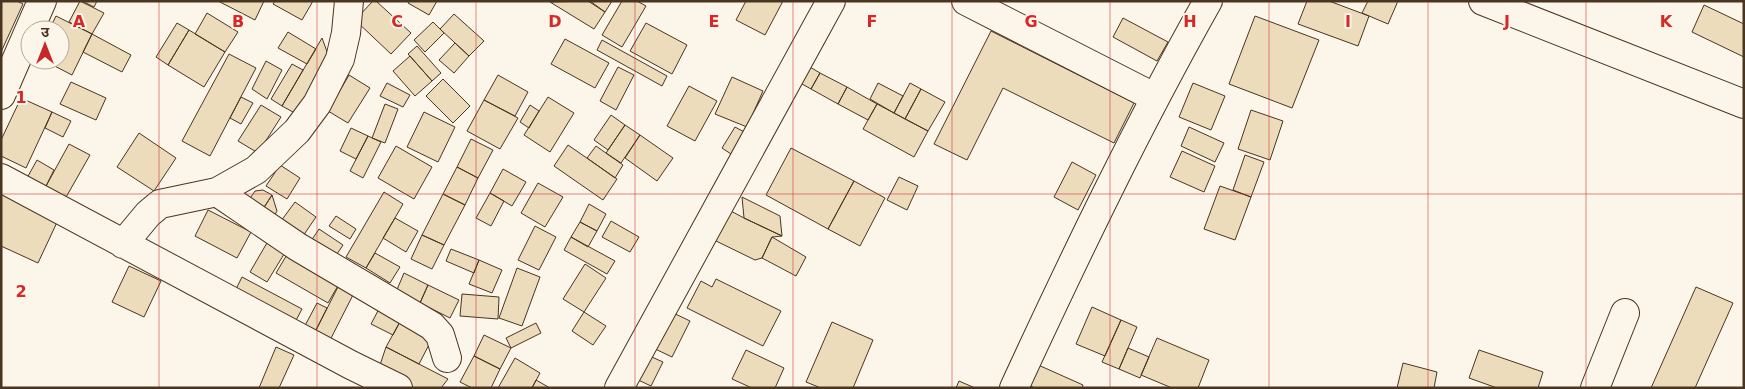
<svg xmlns="http://www.w3.org/2000/svg" width="1745" height="389" font-family="'DejaVu Sans','Noto Sans Devanagari',sans-serif">
<style>
.building{fill:#ecdcbc;stroke:#4a3520}
.lines{fill:none;stroke-linecap:round;stroke-linejoin:round}
.street-casing{stroke:#4a3520;stroke-width:30}
.street{stroke:#fbf6e9;stroke-width:28}
.grid{fill:none;stroke:#d62828;stroke-width:1;stroke-opacity:0.55}
.grid-label{font-size:16px;text-anchor:middle;font-weight:bold;fill:#d62828;stroke:#fbf6e9;stroke-width:4;stroke-linejoin:round;paint-order:stroke}
</style>
<rect width="100%" height="100%" fill="#fbf6e9"/>
<path class="building" d="M1 1H17L23 4 1 52Z
M80 1 104 13 92 34 69 22Z
M82 1H97L94 7Z
M218 1H264L255 20Z
M275 1H313L302 20 273 4Z
M373 1H376L411 33 391 54 355 20Z
M409 1H437L429 15 408 3Z
M588 1 605 12 594 29 550 2Z
M590 1H612L605 12Z
M622 1H637L646 6 622 47 602 35Z
M746 1H783L765 35 736 20Z
M1307 1H1329L1369 16 1358 46 1298 24Z
M1368 1H1398L1388 24 1362 13Z
M1704 5 1744 24V57L1692 32Z
M207 13 238 32 225 52 195 34Z
M454 14 484 41 469 56 440 29Z
M56 16 92 34 72 75 43 60H60V30H49Z
M1255 16 1319 40 1292 108 1229 84Z
M1123 18 1168 42 1157 61 1113 37Z
M433 22 444 33 425 52 414 40Z
M177 23 189 30 168 65 156 57Z
M646 23 687 45 672 74 630 51Z
M189 30 225 52 204 87 168 65Z
M991 31 1134 103 1114 143 1003 88 967 160 934 144Z
M288 32 316 49 307 64 278 48Z
M92 34 131 55 122 72 83 52Z
M322 38 329 57 304 118 282 106Z
M565 39 609 63 595 88 551 64Z
M602 40 667 76 662 86 597 50Z
M455 43 469 56 454 73 439 60Z
M417 46 441 73 432 81 408 54Z
M229 54 256 68 210 156 182 141Z
M410 56 432 81 415 96 393 71Z
M266 61 282 70 267 99 252 89Z
M292 64 303 70 282 106 271 99Z
M805 64 820 73 811 89 795 80Z
M618 67 634 75 616 110 600 101Z
M820 73 847 87 838 104 811 89Z
M349 75 370 88 348 123 328 111Z
M498 75 528 92 515 116 484 100Z
M732 77 763 91 747 127 715 114Z
M443 79 470 106 453 123 426 96Z
M71 82 106 98 96 120 60 104Z
M387 83 410 95 403 107 380 96Z
M878 83 903 96 894 113 870 99Z
M910 83 921 89 905 119 894 113Z
M1193 83 1225 96 1211 130 1179 117Z
M689 86 717 101 695 141 667 126Z
M847 87 877 104 868 120 838 104Z
M921 89 945 102 928 131 905 119Z
M241 97 253 103 241 124 230 118Z
M548 97 574 113 550 152 524 135Z
M21 98 52 112 26 168 1 156V140Z
M484 100 518 118 500 149 467 131Z
M385 104 398 109 385 143 372 138Z
M877 104 928 131 914 157 863 129Z
M261 105 281 117 258 153 238 141Z
M530 105 539 111 529 128 520 122Z
M1251 110 1283 121 1270 160 1238 149Z
M52 112 71 121 63 137 45 128Z
M424 112 455 127 438 162 407 147Z
M611 115 625 125 608 150 594 140Z
M625 125 640 135 621 163 606 153Z
M735 127 748 134 734 156 722 148Z
M1189 127 1224 143 1215 162 1181 146Z
M351 128 368 136 356 159 340 151Z
M139 133 176 158 154 191 117 167Z
M640 135 673 158 657 181 625 158Z
M368 136 381 142 363 178 350 171Z
M471 139 493 150 478 178 457 167Z
M69 144 90 155 65 199 45 188Z
M568 145 617 179 603 200 554 166Z
M396 146 432 167 414 199 378 178Z
M596 146 623 165 615 178 587 158Z
M791 148 854 181 828 229 766 195Z
M1182 151 1215 166 1204 192 1170 177Z
M1245 155 1264 162 1251 197 1233 190Z
M37 160 54 170 45 188 27 178Z
M1072 162 1096 175 1078 210 1054 197Z
M280 165 300 178 287 199 266 186Z
M457 167 478 178 465 205 443 194Z
M503 169 526 182 512 206 490 193Z
M899 177 918 186 907 210 887 200Z
M854 181 885 198 860 246 828 229Z
M538 183 563 197 545 227 521 213Z
M1220 186 1251 197 1235 240 1204 229Z
M263 190 272 195 263 209 244 207 255 191Z
M1 191 59 218 38 263 1 246Z
M384 192 403 204 366 268 346 257Z
M490 193 504 201 491 226 476 218Z
M443 194 465 205 444 245 422 235Z
M272 195 277 211 269 225 263 209Z
M742 197 780 216 782 236 744 218Z
M295 202 316 217 303 236 281 221Z
M589 204 606 214 597 231 580 222Z
M727 209 744 218 782 236 772 237 762 258 755 260 712 239Z
M208 210 251 232 237 258 195 236Z
M336 216 356 229 350 239 329 226Z
M395 218 418 231 406 252 383 238Z
M611 221 639 237 630 252 602 237Z
M580 222 597 231 588 247 571 237Z
M535 226 556 237 539 270 518 260Z
M319 229 343 245 335 257 311 241Z
M422 235 444 245 432 269 411 259Z
M271 236 289 246 267 282 250 272Z
M571 237 615 261 607 274 564 250Z
M772 237 806 257 796 276 762 258Z
M291 248 343 277 328 303 276 273Z
M451 249 479 260 474 273 446 261Z
M375 253 400 267 390 283 366 268Z
M479 260 502 270 492 293 469 284Z
M585 264 606 278 584 312 563 299Z
M129 266 161 281 144 317 112 302Z
M517 268 540 277 522 326 499 318Z
M404 273 428 285 420 303 396 292Z
M242 277 302 309 292 328 232 297Z
M716 279 781 311 763 346 687 308 701 281 712 287Z
M341 281 356 289 326 348 311 340Z
M428 285 459 300 450 318 420 303Z
M1696 287 1733 303 1695 388H1651Z
M462 294 499 297 498 319 460 316Z
M317 303 327 308 311 340 300 335Z
M380 307 402 318 393 335 371 324Z
M1092 307 1121 320 1105 356 1076 344Z
M665 309 690 321 672 357 647 345Z
M584 312 606 326 593 345 572 331Z
M402 318 434 335 419 364 386 347Z
M1121 320 1137 327 1119 369 1102 362Z
M832 322 873 340 853 388H821L806 382Z
M536 323 541 333 511 348 506 338Z
M484 335 511 348 500 369 474 356Z
M1157 338 1209 360 1198 388H1172L1141 375Z
M276 347 294 355 279 388H259Z
M386 347 448 379 441 388H410L378 371Z
M1128 348 1149 357 1140 378 1119 369Z
M746 350 784 368 775 388H752L732 379Z
M1479 350 1543 372 1538 388H1497L1469 378Z
M645 354 663 362 651 386 634 378Z
M474 356 500 369 491 388H472L460 382Z
M515 358 540 373 532 388H498Z
M1403 363 1437 372 1434 388H1397Z
M1036 364 1083 385 1082 388H1035L1026 384Z
M536 380 550 388H532Z
M959 381 975 388H956Z"/>
<g class="lines">
<g class="street-casing">
<path id="street" d="M966 1 1154 97
M1483 1 1744 104
M1 95 42 1
M1 178 351 365 398 388
M217 192 298 247 432 326 440 335 447 358
M123 244 148 214 160 204 217 192 256 170 297 131 317 104 340 59 346 33 349 1
M619 388 831 1
M1014 388C1075 256 1137 127 1208 1
M1595 388 1625 313"/>
</g>
<use href="#street" class="street"/>
</g>
<path class="grid" d="M159 1V388M317 1V388M476 1V388M635 1V388M793 1V388M952 1V388M1110 1V388M1269 1V388M1428 1V388M1586 1V388M1 194H1744"/>
<g class="grid-label">
<text x="79" y="27">A</text>
<text x="238" y="27">B</text>
<text x="397" y="27">C</text>
<text x="555" y="27">D</text>
<text x="714" y="27">E</text>
<text x="872" y="27">F</text>
<text x="1031" y="27">G</text>
<text x="1190" y="27">H</text>
<text x="1348" y="27">I</text>
<text x="1507" y="27">J</text>
<text x="1666" y="27">K</text>
<text x="21" y="103">1</text>
<text x="21" y="297">2</text>
</g>
<rect width="1745" height="389" fill="none" stroke="#4a3520" stroke-width="5"/>
<g transform="translate(45 45)"><circle r="24" fill="#fbf6e9" stroke="#b4a999"/>
<path d="M0-4L9 19L0 12L-9 19Z" fill="#c62828"/>
<text y="-8" font-size="14" font-weight="bold" text-anchor="middle" fill="#4a3520">उ</text>
</g>
</svg>
